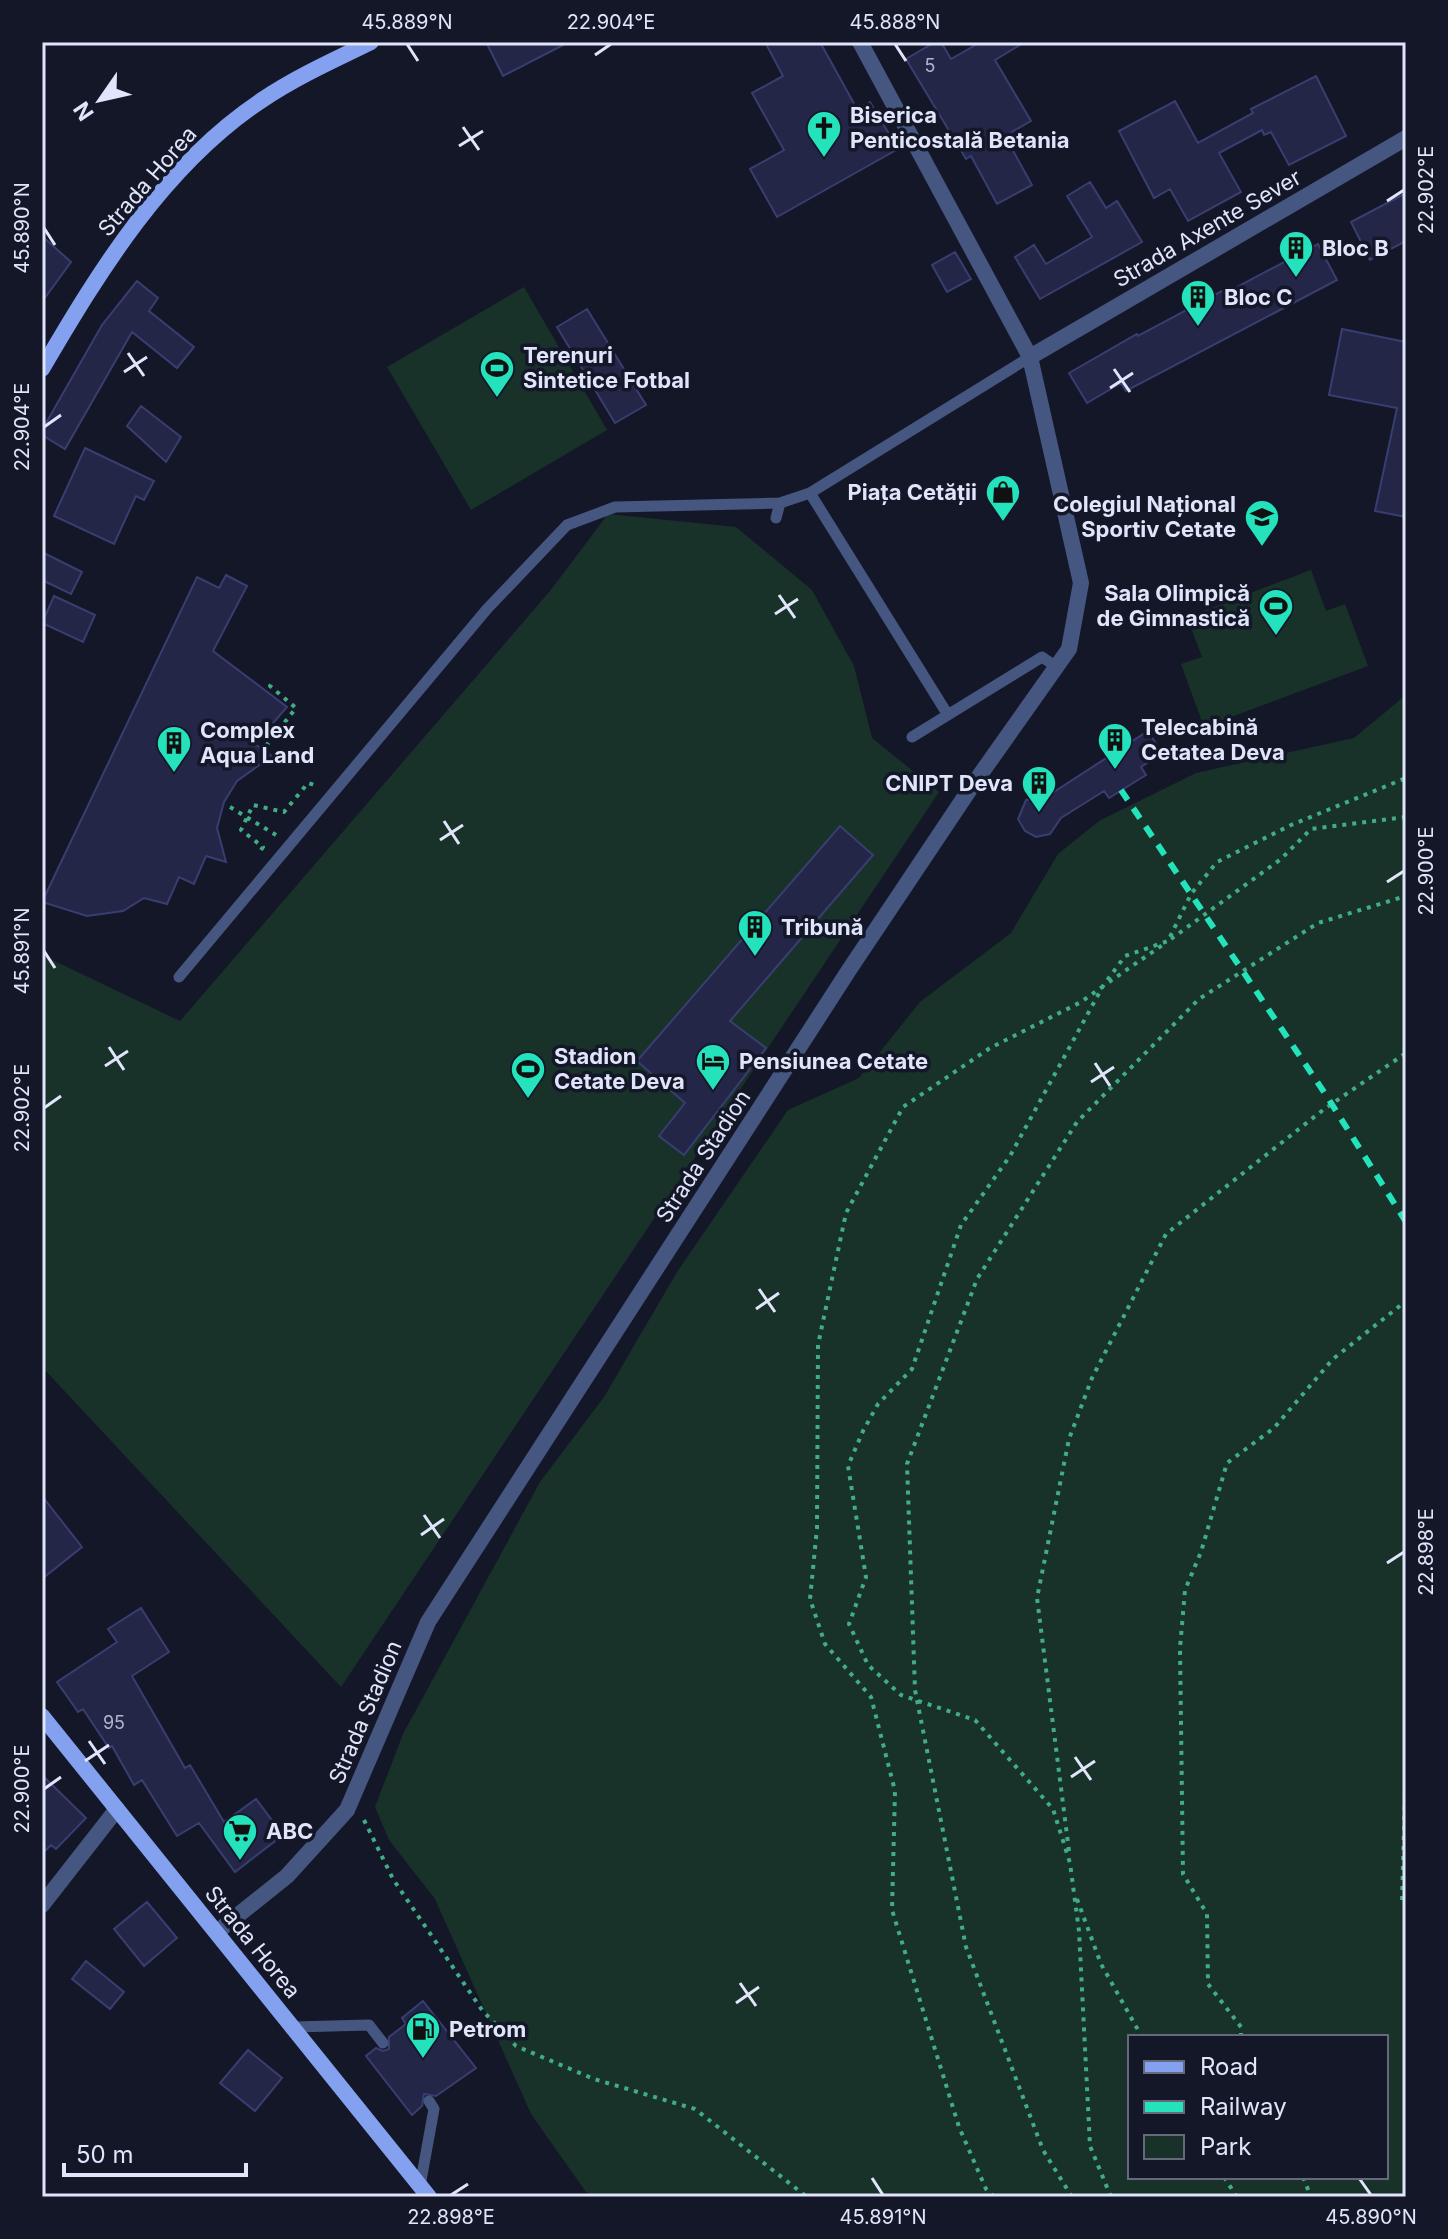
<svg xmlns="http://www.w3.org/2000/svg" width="1448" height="2239" font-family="Inter,sans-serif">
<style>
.green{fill:#183229;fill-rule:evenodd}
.building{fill:#232647;stroke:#383e70;stroke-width:2}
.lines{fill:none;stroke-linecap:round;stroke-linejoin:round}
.path{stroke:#41ad86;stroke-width:4;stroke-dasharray:4 6;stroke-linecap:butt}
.lane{stroke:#455681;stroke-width:11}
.street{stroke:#455681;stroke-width:16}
.secondary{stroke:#83a1ef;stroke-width:16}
.rail{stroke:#24e2bb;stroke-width:6;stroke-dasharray:12 10;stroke-linecap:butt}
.ticks{fill:none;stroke:#e0e5fb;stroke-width:3}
.labels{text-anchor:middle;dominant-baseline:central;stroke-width:7;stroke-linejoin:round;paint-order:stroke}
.number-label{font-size:18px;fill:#b1b5ce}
.poi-label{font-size:22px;font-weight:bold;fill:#e0e5fb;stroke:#141728;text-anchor:start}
.street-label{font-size:22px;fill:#e0e5fb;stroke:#141728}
.neatline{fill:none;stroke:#e0e5fb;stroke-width:3}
.ticks-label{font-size:20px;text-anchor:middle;fill:#e0e5fb}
</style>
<rect width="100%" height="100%" fill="#141728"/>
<path class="green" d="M524 287 607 430 471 510 387 367Z
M608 514 736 527 812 590 854 666 872 738 939 792 341 1687 42 1367V955L180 1021 550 591Z
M1311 570 1326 611 1345 604 1368 666 1204 727 1181 664 1202 657 1187 617Z
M1406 695V2197H597L586 2192 531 2114 435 1899 389 1840 375 1807 403 1734 540 1482 604 1397 677 1272 788 1110 859 1078 920 1002 1011 933 1058 854 1099 821 1196 773 1354 738ZM1386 2037V2177H1130V2037Z"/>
<path class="building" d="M486 42H569L503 76Z
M765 42H820L857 109 870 102 898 149 777 217 750 169 784 150 752 93 783 76Z
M935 42H941L951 59 981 42H1025L995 60 1031 121 1005 136 1032 185 997 204 971 156 966 159 906 59Z
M1316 76 1346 136 1289 165 1271 132 1264 135 1262 130 1219 153 1241 192 1188 221 1170 189 1154 198 1119 131 1175 101 1198 143 1253 113 1251 109Z
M1090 182 1106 208 1117 201 1142 242 1040 299 1015 257 1034 245 1046 264 1092 237 1067 196Z
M1406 193V241L1370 260 1351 222Z
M42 236 71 262 42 302Z
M1318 244 1337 280 1126 391 1121 383 1087 403 1069 373 1137 334 1138 336 1222 291 1224 294Z
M955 252 971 279 947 292 932 265Z
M137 281 158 298 149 311 194 347 177 368 132 332 65 449 42 435V430L102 325Z
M587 309 646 405 615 423 557 327Z
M1342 329 1406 342V517L1375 511 1397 408 1329 395Z
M141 406 181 437 166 462 127 426Z
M85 448 154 481 144 500 136 496 114 544 54 516Z
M42 552 82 572 71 594 42 580Z
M226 575 247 586 213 651 287 707 255 744 272 756 237 781 224 802 217 828 226 862 206 856 194 884 179 877 167 904 144 898 123 911 87 916 42 902 197 577 219 588Z
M54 596 95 615 83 642 42 623Z
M1148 731 1162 753 1141 767 1146 775 1109 798 1104 791 1061 818 1050 834 1036 837 1025 831 1018 819 1026 800 1046 797Z
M840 826 873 855 730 1021 766 1048 684 1155 659 1136 685 1103 637 1061Z
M42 1496 82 1547 42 1579Z
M141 1608 169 1652 132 1676 185 1768 190 1765 224 1822 256 1799 283 1835 235 1872 199 1823 177 1836 142 1780 134 1785 112 1746 109 1748 83 1709 78 1712 57 1682 117 1642 108 1629Z
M42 1775 86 1818 56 1849 51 1845 42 1854Z
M147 1902 177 1938 144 1966 114 1929Z
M86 1961 124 1992 110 2009 72 1979Z
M423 2001 476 2068 436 2096 424 2094 422 2106 412 2115 366 2056 376 2048 383 2051 389 2049V2037L406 2024 402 2018Z
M248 2050 282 2078 255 2111 220 2083Z"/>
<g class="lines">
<path class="path" d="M266 746 296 708 270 686 274 680
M230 807 276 835
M261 850 263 847 241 830 253 805 284 812 308 783 317 786
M1171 939 1281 859 1311 829 1406 817
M1109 982 1164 944
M364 1820 393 1879 482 2010 516 2046 594 2079 695 2109 807 2197
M1069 1851 1037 1598 1069 1439 1092 1378 1166 1234 1323 1110 1406 1053
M1077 1899 1101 1964 1142 2037
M1402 1900 1406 1759
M1241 2037V2027L1208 1984 1207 1914 1183 1874 1180 1648 1185 1590 1201 1552 1227 1463 1274 1428 1333 1359 1406 1301
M1224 2177 1237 2197
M1303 2177 1311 2197
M994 2197 986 2189 959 2127 892 1910 895 1791 871 1697 825 1644 810 1599 817 1528 818 1345 846 1213 903 1107 990 1048 1081 1002 1102 987
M1072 2197 1043 2150 966 1947 915 1690 907 1464 977 1279 1077 1122 1199 999 1318 923 1406 896
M1111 2197 1090 2146 1079 1931 1070 1863 1053 1809 975 1720 901 1695 868 1665 849 1624 866 1577 848 1466 863 1431 878 1404 912 1369 961 1225 1010 1156 1103 986 1125 956 1168 941 1191 894 1217 862 1291 825 1406 778"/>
<path class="lane" d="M810 493 948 715
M776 518 780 503
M912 737 1042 657 1058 668
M179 977 487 609 567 525 615 507 780 503 810 493 1030 357
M294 2027 369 2025 383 2043
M420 2186 434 2109 429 2101"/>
<path class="street" d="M1030 357 1406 138
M42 1905 117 1809
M217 1932 287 1876 347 1810 428 1622 849 970 970 789 1069 649 1081 583 1030 357 860 42"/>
<path class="secondary" d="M42 369C100 270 164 165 262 100 296 77 334 60 371 42
M42 1716 429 2197"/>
<path class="rail" d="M1121 790 1326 1095 1406 1222"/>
</g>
<path class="ticks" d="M407 44 418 61M895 44 906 61M595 55 611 44M463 127 479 150M459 146 483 131M1387 201 1404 190M44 228 55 245M128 353 144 376M1114 369 1130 392M124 372 147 357M1110 388 1133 373M44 427 61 415M779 595 795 618M775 614 798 599M444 821 459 844M440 840 463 825M1387 882 1404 871M44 951 55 968M109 1047 124 1070M1095 1063 1110 1086M105 1066 128 1051M1091 1082 1114 1067M44 1108 61 1096M759 1289 775 1312M756 1309 779 1293M424 1515 440 1538M421 1535 444 1519M1387 1563 1404 1552M89 1741 105 1764M1075 1757 1091 1780M85 1761 109 1745M1071 1777 1095 1761M44 1789 61 1777M740 1983 756 2006M736 2003 759 1987M872 2178 883 2195M1359 2178 1371 2195M451 2195 468 2184"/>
<defs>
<g id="church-pin" transform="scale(1.8)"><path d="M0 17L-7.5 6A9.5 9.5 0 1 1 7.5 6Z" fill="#24e2bb" stroke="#141728"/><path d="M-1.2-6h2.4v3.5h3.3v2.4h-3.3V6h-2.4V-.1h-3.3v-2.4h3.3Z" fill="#111"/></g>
<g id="building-pin" transform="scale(1.8)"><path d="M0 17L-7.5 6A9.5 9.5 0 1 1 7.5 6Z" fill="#24e2bb" stroke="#141728"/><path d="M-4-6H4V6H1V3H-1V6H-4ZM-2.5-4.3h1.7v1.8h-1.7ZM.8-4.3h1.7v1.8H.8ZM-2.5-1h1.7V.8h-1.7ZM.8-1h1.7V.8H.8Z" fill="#111"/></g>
<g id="stadium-pin" transform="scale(1.8)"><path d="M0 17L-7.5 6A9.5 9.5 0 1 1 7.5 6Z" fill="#24e2bb" stroke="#141728"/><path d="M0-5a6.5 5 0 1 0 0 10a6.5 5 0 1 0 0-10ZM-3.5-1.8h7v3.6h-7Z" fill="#111"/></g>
<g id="shop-pin" transform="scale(1.8)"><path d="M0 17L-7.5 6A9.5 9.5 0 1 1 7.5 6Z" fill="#24e2bb" stroke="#141728"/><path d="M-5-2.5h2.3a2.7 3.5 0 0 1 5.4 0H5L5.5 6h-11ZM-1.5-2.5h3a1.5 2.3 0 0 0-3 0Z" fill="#111"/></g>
<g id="university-pin" transform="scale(1.8)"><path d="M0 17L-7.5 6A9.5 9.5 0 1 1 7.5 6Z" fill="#24e2bb" stroke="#141728"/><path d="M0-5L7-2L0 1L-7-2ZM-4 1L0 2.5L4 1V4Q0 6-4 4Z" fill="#111"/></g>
<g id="hotel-pin" transform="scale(1.8)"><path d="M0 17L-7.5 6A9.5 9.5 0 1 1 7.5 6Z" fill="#24e2bb" stroke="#141728"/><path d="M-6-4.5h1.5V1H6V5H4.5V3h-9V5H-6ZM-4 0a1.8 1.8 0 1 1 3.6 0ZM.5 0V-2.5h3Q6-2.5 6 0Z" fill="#111"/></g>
<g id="supermarket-pin" transform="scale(1.8)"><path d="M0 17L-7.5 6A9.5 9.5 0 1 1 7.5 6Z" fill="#24e2bb" stroke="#141728"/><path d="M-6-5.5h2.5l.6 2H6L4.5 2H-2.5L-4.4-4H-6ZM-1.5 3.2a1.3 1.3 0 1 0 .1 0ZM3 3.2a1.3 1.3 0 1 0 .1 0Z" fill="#111"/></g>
<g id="fuel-pin" transform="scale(1.8)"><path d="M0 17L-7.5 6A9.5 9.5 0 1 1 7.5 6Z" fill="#24e2bb" stroke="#141728"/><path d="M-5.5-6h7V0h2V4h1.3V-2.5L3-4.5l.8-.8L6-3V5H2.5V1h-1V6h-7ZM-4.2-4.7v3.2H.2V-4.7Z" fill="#111"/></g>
</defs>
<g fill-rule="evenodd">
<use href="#church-pin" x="824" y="128"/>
<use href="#building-pin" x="1296" y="248"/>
<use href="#building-pin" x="1198" y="297"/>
<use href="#stadium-pin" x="497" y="368"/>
<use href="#shop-pin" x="1003" y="492"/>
<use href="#university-pin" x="1262" y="517"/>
<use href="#stadium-pin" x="1276" y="606"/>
<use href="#building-pin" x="1115" y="740"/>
<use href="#building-pin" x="174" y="743"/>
<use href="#building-pin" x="1039" y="783"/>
<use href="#building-pin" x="755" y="927"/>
<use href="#hotel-pin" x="713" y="1061"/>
<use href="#stadium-pin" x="528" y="1069"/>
<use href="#supermarket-pin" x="240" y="1831"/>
<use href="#fuel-pin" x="423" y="2029"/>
</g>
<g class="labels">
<g class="number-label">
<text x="930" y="65">5</text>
<text x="114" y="1722">95</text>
</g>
<g class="poi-label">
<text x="850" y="115">Biserica<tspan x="850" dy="25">Penticostală Betania</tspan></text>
<text x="1322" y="248">Bloc B</text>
<text x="1224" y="297">Bloc C</text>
<text x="523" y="355">Terenuri<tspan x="523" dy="25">Sintetice Fotbal</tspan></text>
<text x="977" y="492" text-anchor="end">Piața Cetății</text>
<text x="1236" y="504" text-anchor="end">Colegiul Național<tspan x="1236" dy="25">Sportiv Cetate</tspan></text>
<text x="1250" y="593" text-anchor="end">Sala Olimpică<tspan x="1250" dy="25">de Gimnastică</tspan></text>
<text x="1141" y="727">Telecabină<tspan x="1141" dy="25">Cetatea Deva</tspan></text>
<text x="200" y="730">Complex<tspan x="200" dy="25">Aqua Land</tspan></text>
<text x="1013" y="783" text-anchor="end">CNIPT Deva</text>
<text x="781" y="927">Tribună</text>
<text x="554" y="1056">Stadion<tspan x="554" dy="25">Cetate Deva</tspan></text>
<text x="739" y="1061">Pensiunea Cetate</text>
<text x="266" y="1831">ABC</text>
<text x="449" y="2029">Petrom</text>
</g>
<g class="street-label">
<text transform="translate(147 181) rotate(-49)">Strada Horea</text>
<text transform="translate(1207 228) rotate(-30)">Strada Axente Sever</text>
<text transform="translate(703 1156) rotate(-57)">Strada Stadion</text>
<text transform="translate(365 1712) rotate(-67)">Strada Stadion</text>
<text transform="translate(253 1942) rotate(51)">Strada Horea</text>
</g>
</g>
<rect width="1448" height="2239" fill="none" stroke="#141728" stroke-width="88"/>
<rect x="1128" y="2035" width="260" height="144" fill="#141728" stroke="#66697c" stroke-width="2"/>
<rect x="1144" y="2061" width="40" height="12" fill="#83a1ef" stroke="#66697c" stroke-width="2"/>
<text x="1200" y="2075" font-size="24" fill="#e0e5fb">Road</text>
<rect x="1144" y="2101" width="40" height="12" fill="#24e2bb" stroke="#66697c" stroke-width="2"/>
<text x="1200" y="2115" font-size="24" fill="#e0e5fb">Railway</text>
<rect x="1144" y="2135" width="40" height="24" fill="#183229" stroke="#66697c" stroke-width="2"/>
<text x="1200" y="2155" font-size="24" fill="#e0e5fb">Park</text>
<g transform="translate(100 100) rotate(236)" stroke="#141728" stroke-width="6" paint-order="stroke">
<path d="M0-6L14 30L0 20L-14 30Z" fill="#e0e5fb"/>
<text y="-12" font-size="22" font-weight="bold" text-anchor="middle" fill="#e0e5fb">N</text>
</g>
<path d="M64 2163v12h182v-12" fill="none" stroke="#e0e5fb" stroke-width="4"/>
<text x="76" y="2163" font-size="24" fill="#e0e5fb" stroke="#141728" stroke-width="6" paint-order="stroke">50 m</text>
<rect x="44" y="44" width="1360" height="2151" class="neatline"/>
<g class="ticks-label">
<text x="407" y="29">45.889°N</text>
<text x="611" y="29">22.904°E</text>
<text x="895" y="29">45.888°N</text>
<text transform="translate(1426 190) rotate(-90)" y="7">22.902°E</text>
<text transform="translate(22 228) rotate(-90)" y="7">45.890°N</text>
<text transform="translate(22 427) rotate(-90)" y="7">22.904°E</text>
<text transform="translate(1426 871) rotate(-90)" y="7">22.900°E</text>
<text transform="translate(22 951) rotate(-90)" y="7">45.891°N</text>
<text transform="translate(22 1108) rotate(-90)" y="7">22.902°E</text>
<text transform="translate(1426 1552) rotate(-90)" y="7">22.898°E</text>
<text transform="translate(22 1789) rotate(-90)" y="7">22.900°E</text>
<text x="451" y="2224">22.898°E</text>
<text x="883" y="2224">45.891°N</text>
<text x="1371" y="2224">45.890°N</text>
</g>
</svg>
